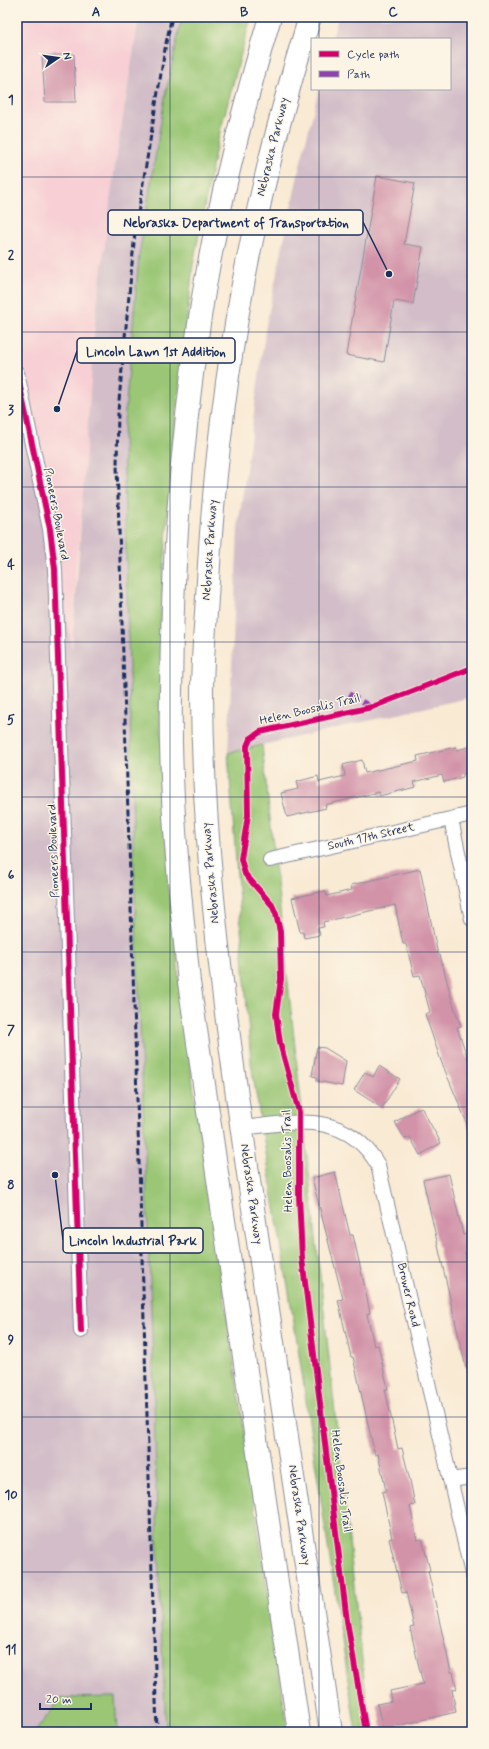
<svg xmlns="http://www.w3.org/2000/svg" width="489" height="1749" font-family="Mynerve,sans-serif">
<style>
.built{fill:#f7cfd4}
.industrial{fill:#d2bdc8}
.green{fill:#9ac674;stroke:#5a7a69}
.building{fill:#d293a9}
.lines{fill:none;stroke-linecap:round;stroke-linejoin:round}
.street-casing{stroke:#8a8c99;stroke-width:16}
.primary-casing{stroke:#8a8c99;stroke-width:24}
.street{stroke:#fff;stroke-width:14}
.primary{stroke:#fff;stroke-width:22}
.rail{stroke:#1b2f5e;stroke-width:3;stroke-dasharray:6 3;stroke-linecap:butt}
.quiet{stroke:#8e44ad;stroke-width:5;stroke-dasharray:10 5;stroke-linecap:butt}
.cycleway-casing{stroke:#fcf5e5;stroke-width:8}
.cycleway{stroke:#d6006c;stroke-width:6}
.grid{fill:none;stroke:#1b2f5e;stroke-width:1;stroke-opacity:0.55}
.labels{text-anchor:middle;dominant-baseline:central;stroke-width:3;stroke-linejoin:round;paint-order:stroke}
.street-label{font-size:12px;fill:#1b2f5e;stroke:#fcf5e5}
.leader{fill:none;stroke:#1b2f5e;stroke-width:1.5}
.callout-dot{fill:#1b2f5e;stroke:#fcf5e5;stroke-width:1.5}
.callout{fill:#fcf5e5;stroke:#1b2f5e;stroke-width:1.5}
.callout-label{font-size:13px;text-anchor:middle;font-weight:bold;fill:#1b2f5e}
.neatline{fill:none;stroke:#1b2f5e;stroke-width:1.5}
.grid-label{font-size:13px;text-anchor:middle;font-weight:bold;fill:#1b2f5e}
</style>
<rect width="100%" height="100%" fill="#fcf5e5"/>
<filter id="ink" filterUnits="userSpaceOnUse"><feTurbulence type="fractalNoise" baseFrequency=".025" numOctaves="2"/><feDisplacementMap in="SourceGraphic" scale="8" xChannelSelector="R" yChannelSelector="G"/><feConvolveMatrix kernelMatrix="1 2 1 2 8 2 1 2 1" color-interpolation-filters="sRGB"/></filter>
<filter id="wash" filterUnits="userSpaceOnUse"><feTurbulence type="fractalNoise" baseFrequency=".012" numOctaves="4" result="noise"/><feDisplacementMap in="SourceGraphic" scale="16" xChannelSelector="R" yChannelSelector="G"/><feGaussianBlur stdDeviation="0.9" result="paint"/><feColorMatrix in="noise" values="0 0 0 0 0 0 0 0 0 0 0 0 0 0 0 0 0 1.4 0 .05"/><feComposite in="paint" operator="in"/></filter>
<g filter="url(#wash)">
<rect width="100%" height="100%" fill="#f9ead4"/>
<path class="built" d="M17 17H139L114 172 76 569 72 653 50 529 17 373Z"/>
<path class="industrial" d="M139 17H197L144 329 187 1732H117L115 1697 61 1698 35 1732H17V373L50 529 72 650 95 323 114 172Z
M338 17H472V697L228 753 238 528 266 325 301 161 319 89H450V39H332Z"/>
<path class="green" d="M182 17H251L216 147 193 265 173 447 161 609 160 720 180 994 213 1223 212 1225 215 1232 288 1732H166L158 1556 153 1361 134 869 123 436 139 256 165 97Z
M262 745 370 1732H356L296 1335 251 1063 228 753Z
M115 1697 117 1732H35L61 1698Z"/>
<g id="blocks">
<path class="building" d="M74 54 76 102H45L42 56Z
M377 176 415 183 404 244 423 247 413 304 394 301 384 362 346 355Z
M472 746V772L463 774V777L444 782 442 775 414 782 416 787 379 796 378 792 325 805 326 808 287 817 281 793 298 789 296 782 318 776 319 782 345 776 343 765 362 760 365 773 418 761 417 756 456 747 457 750Z
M420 869 438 955H440L453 1004 461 1026 457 1027 468 1059 472 1058V1135L441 1061 425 1014 430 1012 420 975 414 976 406 944H403L395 905 323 922 324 927 318 928 320 935 304 938 303 932H300L292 898 325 891 327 896 352 890 351 885Z
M317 1047 325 1048 346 1061 342 1086 317 1081V1077L312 1076Z
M379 1066 400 1079 382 1108 354 1090 365 1072 373 1077Z
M421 1107 441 1143 420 1155 410 1137 405 1139 395 1122Z
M335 1172 350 1235H353L365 1288 370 1313 367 1314 374 1346 378 1345 388 1389H385L398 1449 402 1448 411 1485 415 1505 410 1506 417 1540 422 1539 430 1570 428 1571 451 1672H453L457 1689 452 1690 456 1712 383 1729 377 1704 392 1701 390 1691 423 1684 410 1628 414 1627 406 1592 402 1593 389 1539 392 1538 382 1492 386 1491 378 1454 375 1455 353 1357H351L338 1300 343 1299 312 1178Z
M449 1174 463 1235 472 1233V1251L465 1252 472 1286V1367L466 1368 423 1180Z"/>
</g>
</g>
<g filter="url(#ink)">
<use href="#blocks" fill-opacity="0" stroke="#8a8c99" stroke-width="1"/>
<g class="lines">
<g class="street-casing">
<path id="street" d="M17 373 50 529 55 569 81 1331
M451 819 472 919
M270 860 472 814
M242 1128C295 1122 346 1110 378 1165L472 1574
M450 1480 472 1477"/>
</g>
<g class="primary-casing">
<path id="primary" d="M270 17C241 115 215 216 200 317 181 441 172 568 171 693 169 790 179 886 189 982L299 1732
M310 17C252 200 218 389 208 581 206 619 202 657 202 695 203 869 229 1042 254 1215 280 1387 305 1560 331 1732"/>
</g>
<use href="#street" class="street"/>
<use href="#primary" class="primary"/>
<path class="rail" d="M157 1732 117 465 118 411 135 232 166 43 172 17"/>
<path class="quiet" d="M349 694 372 707"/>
<g class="cycleway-casing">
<path id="cycleway" d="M17 373 50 529 55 569 81 1331
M366 1732 347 1621 302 1258 299 1196V1112L280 1043 276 1014 281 979 280 932 276 914 272 905 245 874 241 859 248 815 247 746 250 739 260 732 372 707 472 668"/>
</g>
<use href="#cycleway" class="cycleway"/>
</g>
</g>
<path class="grid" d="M170 17V1732M319 17V39M319 89V1732M17 177H472M17 332H472M17 487H472M17 642H472M17 797H472M17 952H472M17 1107H472M17 1262H472M17 1417H472M17 1572H472"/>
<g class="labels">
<g class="street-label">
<text transform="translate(273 147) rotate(-76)">Nebraska Parkway</text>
<text transform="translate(56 514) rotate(79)">Pioneers Boulevard</text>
<text transform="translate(210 550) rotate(-86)">Nebraska Parkway</text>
<text transform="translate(310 710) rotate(-13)">Helen Boosalis Trail</text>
<text transform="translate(371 837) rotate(-13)">South 17th Street</text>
<text transform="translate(54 851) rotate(-92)">Pioneers Boulevard</text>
<text transform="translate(211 873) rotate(-95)">Nebraska Parkway</text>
<text transform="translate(288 1161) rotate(-91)">Helen Boosalis Trail</text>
<text transform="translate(251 1194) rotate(82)">Nebraska Parkway</text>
<text transform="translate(408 1295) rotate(77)">Brower Road</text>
<text transform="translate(341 1481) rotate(83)">Helen Boosalis Trail</text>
<text transform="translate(299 1515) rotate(82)">Nebraska Parkway</text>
</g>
</g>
<path class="leader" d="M389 274L363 222M57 409L77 351M55 1175L63 1240"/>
<g class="callout-dot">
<circle cx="389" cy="274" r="4"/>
<circle cx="57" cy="409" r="4"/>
<circle cx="55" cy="1175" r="4"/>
</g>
<g class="callout">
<rect x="108" y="210" width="255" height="25" rx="4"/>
<rect x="77" y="338" width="158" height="25" rx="4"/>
<rect x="63" y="1228" width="140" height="25" rx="4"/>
</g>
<g class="callout-label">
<text x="236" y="227">Nebraska Department of Transportation</text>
<text x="156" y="356">Lincoln Lawn 1st Addition</text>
<text x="133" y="1245">Lincoln Industrial Park</text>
</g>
<rect width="489" height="1749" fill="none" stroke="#fcf5e5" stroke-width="44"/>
<rect x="311" y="38" width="140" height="52" fill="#fcf5e5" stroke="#a2a6af"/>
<rect x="319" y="51" width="20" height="6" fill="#d6006c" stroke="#a2a6af"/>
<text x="347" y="58" font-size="12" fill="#1b2f5e">Cycle path</text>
<rect x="319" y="71" width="20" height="6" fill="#8e44ad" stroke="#a2a6af"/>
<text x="347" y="78" font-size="12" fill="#1b2f5e">Path</text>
<g transform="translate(58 58) rotate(77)" stroke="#fcf5e5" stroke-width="3" paint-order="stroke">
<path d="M0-3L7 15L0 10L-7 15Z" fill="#1b2f5e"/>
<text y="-6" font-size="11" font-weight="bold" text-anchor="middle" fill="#1b2f5e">N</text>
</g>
<path d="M40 1703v6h51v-6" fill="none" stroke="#1b2f5e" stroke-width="2"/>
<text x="46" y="1703" font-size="12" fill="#1b2f5e" stroke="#fcf5e5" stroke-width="3" paint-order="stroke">20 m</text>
<rect x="22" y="22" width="445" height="1705" class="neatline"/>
<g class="grid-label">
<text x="96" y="16">A</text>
<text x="244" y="16">B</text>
<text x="393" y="16">C</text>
<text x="11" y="104">1</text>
<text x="11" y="259">2</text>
<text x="11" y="414">3</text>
<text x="11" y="569">4</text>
<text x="11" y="724">5</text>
<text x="11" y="879">6</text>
<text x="11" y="1034">7</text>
<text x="11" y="1189">8</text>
<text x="11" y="1344">9</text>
<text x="11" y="1499">10</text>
<text x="11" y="1654">11</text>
</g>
</svg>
